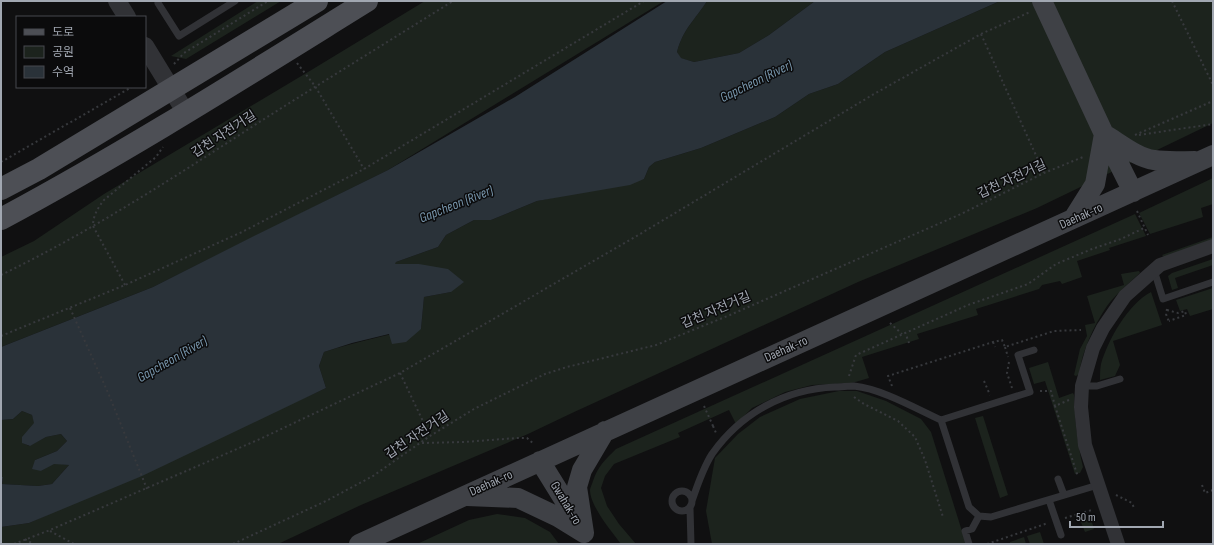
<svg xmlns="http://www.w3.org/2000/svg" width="1214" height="545" font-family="'Sofia Sans Condensed','Noto Sans KR',sans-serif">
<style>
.green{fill:#1c231d}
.water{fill:#2a3239}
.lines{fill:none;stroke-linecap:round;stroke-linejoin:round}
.path{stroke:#37393d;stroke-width:2;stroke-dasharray:2 3;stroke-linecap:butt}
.service{stroke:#313236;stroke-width:7}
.minor{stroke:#313236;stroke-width:14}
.tertiary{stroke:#313236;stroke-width:18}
.secondary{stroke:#3f4146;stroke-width:20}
.primary{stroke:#4d4f55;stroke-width:22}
.labels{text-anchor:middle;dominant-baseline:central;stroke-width:3;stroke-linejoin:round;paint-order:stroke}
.street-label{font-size:13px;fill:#a1a7b1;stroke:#0b0b0c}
.water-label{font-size:14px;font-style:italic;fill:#7896ac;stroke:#0b0b0c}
</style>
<rect width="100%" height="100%" fill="#101011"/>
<path class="green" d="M258 1H281L186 59 171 56Z
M425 1H664L388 170 153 287 1 347V257L34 241 104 194 313 69Z
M707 1H815L769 35 739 53 694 62 680 58 677 52C683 29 695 20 707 1Z
M1000 1H1213V123L1037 208 858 282 572 413 528 434 361 505 278 544H1V527L29 523 326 388 319 366 324 352C356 342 388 334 421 329L424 297 451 292 419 264H394L396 262 438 247 446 235 474 220H491L537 201 644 179 649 167 655 162 701 148 775 117 809 94 838 84 885 52Z
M1213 178V204L1201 208 1203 217 1150 234 1139 213Z
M1135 214 1146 236 1109 248 1110 250 1077 261 1082 277 1062 284 1060 281 1042 285 1039 289 976 309 978 315 917 334 919 339 862 357 869 378 852 383 812 385 785 392 752 408 736 424 729 410 678 433 680 437 614 464 605 476 601 488 607 506 619 524 636 544H621C612 532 590 506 590 490 590 488 592 484 593 481 598 466 605 460 616 449Z
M1213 237V241L1164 257 1162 255Z
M1213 259V265L1175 278 1178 288 1172 290 1168 276 1172 273Z
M1139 271 1140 273C1129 283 1116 294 1107 306 1094 325 1082 351 1079 374L1076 376 1074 375 1080 349 1087 336 1085 325 1095 323 1087 296 1124 285 1121 274Z
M1213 288V309L1190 316 1187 309 1180 311 1176 300Z
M1151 292 1162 325 1113 341 1120 365 1115 376 1100 380C1100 375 1100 369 1101 364 1108 340 1128 304 1151 292Z
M1048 362 1059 398 1073 393 1074 395C1075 420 1077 442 1083 467L1080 473 1075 474 1045 381 1034 384 1029 368Z
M839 391H857L886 401 921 419 931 432 966 544H712L706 511 715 458 738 434 760 417 800 399Z
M22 411 32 415 35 423 23 443 29 446 46 437 61 434 67 441 57 451 35 460 41 471 54 463 69 465 52 484 38 486 2 484 3 477H1V420L13 419Z
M983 416 1008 495 1000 498 975 418Z
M497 514 525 518 550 532 559 544H417L469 520Z
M1090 516 1094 529 1085 532 1080 520Z
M1040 532 1044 544H1030L1027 536Z
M1024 537 1026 544H1010V542Z"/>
<path class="water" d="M667 1H707C695 20 683 29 677 52L681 58 694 62 739 53 769 35 815 1H1000L885 52 838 84 809 94 775 117 701 148 655 162 649 167 644 179 630 185 537 201 491 220H474L446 235 438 247 396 262 395 264H419L448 269 464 282 451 292 424 297 421 329 406 342 392 344 389 334 352 343 324 352 319 366 326 388 142 476 29 523 1 527V477H3L2 484 38 486 52 484 69 465 54 464 41 471 32 469 35 460 57 451 67 441 61 434 46 437 30 446 22 443V437L34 423 32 415 22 411 13 419 1 420V347L153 287 252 237 388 170 515 97Z"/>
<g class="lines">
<path class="path" d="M1172 1 1213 85
M981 34 1044 173
M297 63 315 86 364 169
M174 64 184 53 268 1
M145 82H146
M1135 135 1213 101
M1139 135 1213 124
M1 162 132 87
M1137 211 1148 235
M1 275C92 231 176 176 261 121 324 81 389 41 453 1
M125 285 93 226C93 215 98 208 104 200L156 157 163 147
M70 308 109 395 147 489
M1167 309 1166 314 1169 322
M1167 310 1178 313 1185 311 1186 315 1169 321
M890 323 902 334
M905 332 909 343
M1 336 125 285 242 232 364 169 644 1
M993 342 995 347
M1005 347 1008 357
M1009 362 1007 373 1012 388
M400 373 430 436
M849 376 856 355 968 305 1028 284 1056 264 1092 249 1121 239 1144 228
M984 381 990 395
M892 386 888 376 993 342 1002 340 1005 347 1054 331 1081 330
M1040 391H1051L1055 406
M854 397 864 404 898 421 915 437 925 460 943 517
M1069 400 1055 406 1078 477
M704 406 713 426
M713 426 716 433
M422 443 464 442 517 438H527L534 444
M1202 485 1205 493 1213 490
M1116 495 1132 503 1134 508
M1065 518 1092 510
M50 531 74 544
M25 539 33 544
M14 544 50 530 260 439 400 373 635 237 874 94 981 34 1030 12
M233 544 326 501 373 476 430 436 474 409 545 374 567 367 656 345 730 315 961 214 1044 173 1083 157
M987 544 1048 523"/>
<path class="service" d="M158 3 179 36 235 1
M1154 270 1163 299 1213 282
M1034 350 1018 355 1030 392 941 420 969 507 979 516 991 517 1098 485
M1082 386H1097L1120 379
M1058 479 1064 495
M672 501a10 10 0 1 1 20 0a10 10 0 1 1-20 0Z
M1049 500 1061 535
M692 501C697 486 703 468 712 454 741 413 785 389 835 387 841 387 848 386 854 386 882 389 915 408 941 420
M690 508 691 544
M969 544 965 531 972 529 979 516"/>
<path class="minor" d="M1118 544 1085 445 1081 407 1082 386 1093 348 1103 328 1125 296 1160 265 1213 246"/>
<path class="tertiary" d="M117 1 127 17
M145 46 186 113"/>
<path class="secondary" d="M1042 1 1104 134 1133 192
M1104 134C1118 142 1137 158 1154 160 1167 162 1181 161 1195 161
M1073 219 1095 184 1104 134
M540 461 579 524
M467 496 518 498 558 517 584 533
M584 533 577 487 582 470 605 431
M359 544 1213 155"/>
<path class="primary" d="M1 189 39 169 317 1
M1 219C126 152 246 76 367 1"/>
</g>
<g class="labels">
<g class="street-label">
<text transform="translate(224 134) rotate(-33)">갑천 자전거길</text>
<text transform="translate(1012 179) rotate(-25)">갑천 자전거길</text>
<text transform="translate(1081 216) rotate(-24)">Daehak-ro</text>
<text transform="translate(716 310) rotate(-23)">갑천 자전거길</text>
<text transform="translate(786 349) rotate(-24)">Daehak-ro</text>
<text transform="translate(417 435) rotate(-34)">갑천 자전거길</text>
<text transform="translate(491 483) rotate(-24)">Daehak-ro</text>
<text transform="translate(566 503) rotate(59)">Gwahak-ro</text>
</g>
<g class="water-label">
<text transform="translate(756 81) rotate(-26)">Gapcheon (River)</text>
<text transform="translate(456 204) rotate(-22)">Gapcheon (River)</text>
<text transform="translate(172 359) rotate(-30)">Gapcheon (River)</text>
</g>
</g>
<rect width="1214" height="545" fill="none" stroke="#a1a7b1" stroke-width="4"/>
<rect x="16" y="16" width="130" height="72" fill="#0b0b0c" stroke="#47494e"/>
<rect x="24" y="29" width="20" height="6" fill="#4d4f55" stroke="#47494e"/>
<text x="52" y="36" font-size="12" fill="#a1a7b1">도로</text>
<rect x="24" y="46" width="20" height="12" fill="#1c231d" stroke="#47494e"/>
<text x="52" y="56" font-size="12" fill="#a1a7b1">공원</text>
<rect x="24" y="66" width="20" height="12" fill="#2a3239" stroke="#47494e"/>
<text x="52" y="76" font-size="12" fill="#a1a7b1">수역</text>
<path d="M1070 521v6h93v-6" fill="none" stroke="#a1a7b1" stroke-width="2"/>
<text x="1076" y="521" font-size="12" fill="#a1a7b1" stroke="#0b0b0c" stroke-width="3" paint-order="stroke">50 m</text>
</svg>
